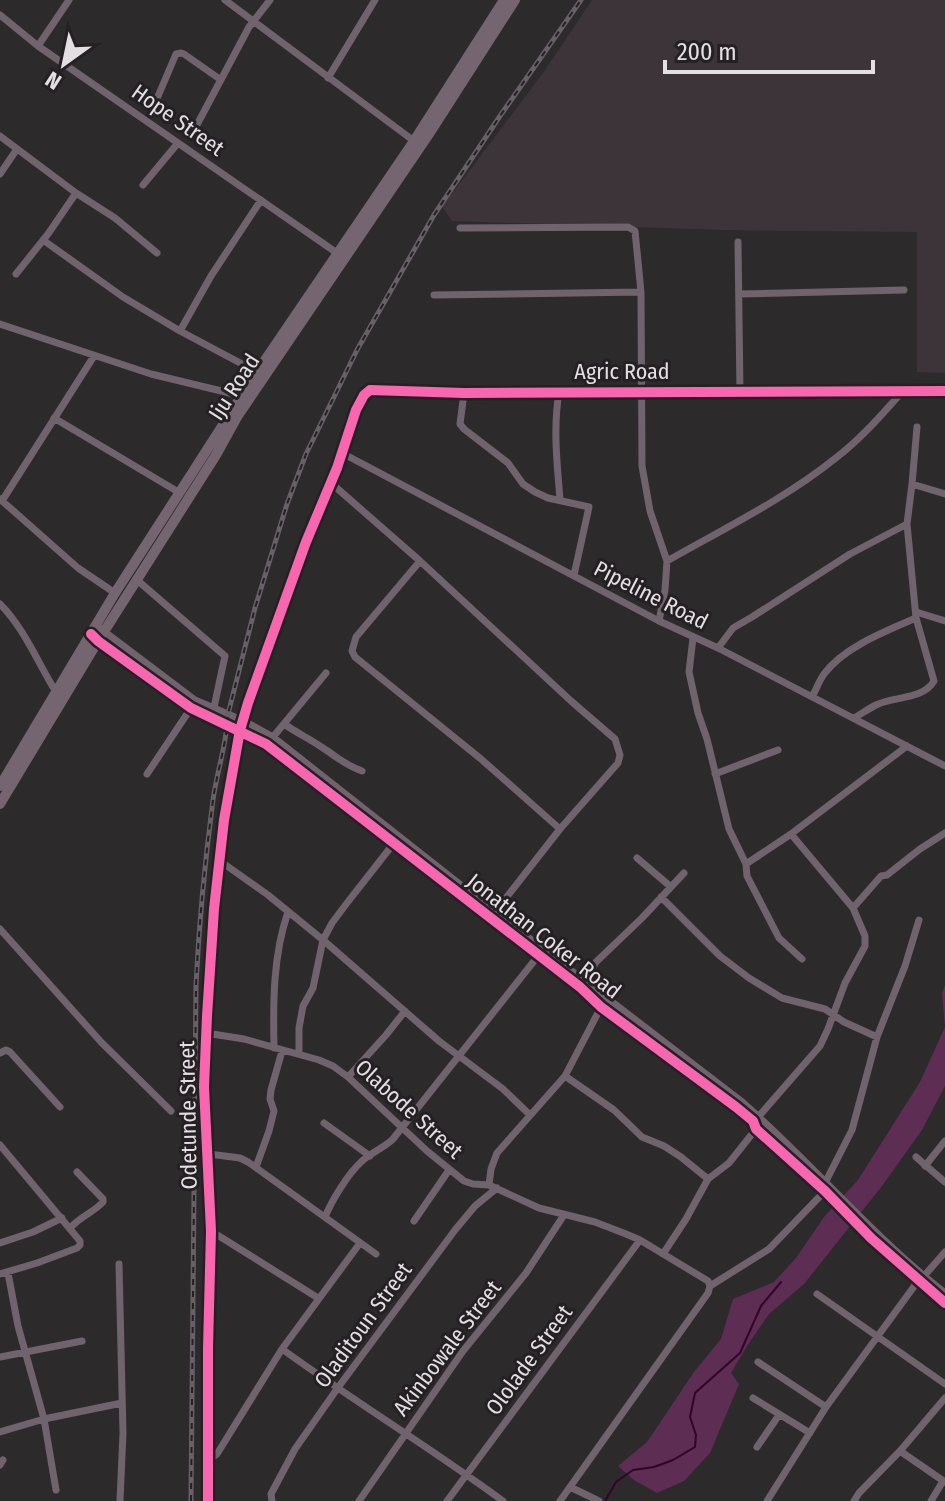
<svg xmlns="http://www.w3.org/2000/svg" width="945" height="1501" font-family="'Fira Sans Condensed',sans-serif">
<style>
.built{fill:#3d343a}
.green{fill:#5d2d53}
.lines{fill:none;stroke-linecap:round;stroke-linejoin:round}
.stream{stroke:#32042a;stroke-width:2}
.street{stroke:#71636e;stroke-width:7}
.secondary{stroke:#746571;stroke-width:10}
.rail-casing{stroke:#686067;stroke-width:5}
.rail{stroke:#252023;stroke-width:2;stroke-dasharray:6;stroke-linecap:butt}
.cycleway-casing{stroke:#252023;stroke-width:15}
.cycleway{stroke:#f766af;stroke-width:10}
.labels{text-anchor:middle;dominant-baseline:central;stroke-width:6;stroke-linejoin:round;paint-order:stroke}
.street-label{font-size:22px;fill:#e3dfe2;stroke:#252023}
</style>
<rect width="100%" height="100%" fill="#2d2a2c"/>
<path class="built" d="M592 0H945V373L917 372V232L722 230 452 221 442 207 543 73Z"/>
<path class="green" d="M945 985V1086L922 1130 882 1186 804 1284 769 1314 747 1346 731 1373 739 1384 710 1453 684 1481 657 1493 634 1480 618 1466 647 1442 694 1372 721 1339 733 1299 774 1282 796 1258 824 1217 858 1180 920 1082 945 1027 942 993Z"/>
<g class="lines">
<path class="stream" d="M605 1501 616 1482 633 1470 654 1467 673 1460 695 1447 696 1435 690 1417 695 1393 740 1353 761 1306 781 1282"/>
<path class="street" d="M225 0 414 141
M0 15 38 46 337 253
M38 46 69 0
M328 78 375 0
M153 108 176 54 181 53 184 54 221 80
M0 136 76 193 115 218 157 253
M191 136 249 27 270 0
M0 174 17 149
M143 185 178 143
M460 228 628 227 635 231 641 292 642 466 650 511 667 561 665 590 659 621
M43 240 123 297 180 331 257 372
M738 242 740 391
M16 274 48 234 76 193
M739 294 904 290
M434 295 641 292
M0 324 151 374 242 396
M180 331 211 276 261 200
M559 392C553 428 557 463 560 499
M464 393 460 424 464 429 508 463 523 484 535 492 548 498 589 507 574 575
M54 418 180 493
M342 453 659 621 718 648 945 766
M331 483 420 561 571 701 615 739 620 755 618 763 560 829 495 912
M912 484 945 494
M0 499 78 568 115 593
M2 501 94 356
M420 561 356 637 352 651 355 657 481 759 560 829
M667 561C725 528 785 499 837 457 862 438 882 414 903 391
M137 580 225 656 213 712
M0 604C24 628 38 663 56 692
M916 612 945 621
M101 629 195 700 244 721 273 737 495 912 741 1101C811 1162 871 1235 945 1293
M693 638 689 672 698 713 707 739 729 829 746 864 747 876 779 938 802 959
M95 639 191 708 266 744 580 987 601 1007 736 1107 753 1121 756 1129 825 1191 871 1238 945 1303
M718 648 733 628 752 617 850 554 907 524
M812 697C816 690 819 681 824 674 844 647 886 631 916 618
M854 718C861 714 868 709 876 705 894 696 923 700 934 681L916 618 907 524 912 484 917 427
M284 724C297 733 310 739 323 748 337 757 345 765 362 771
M273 737 326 673
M147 774 191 708
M715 774 778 750
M637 858 671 887
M220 861 268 895 323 940 439 1041 503 1089 529 1114
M746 864 791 834 907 746
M661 897 720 956 749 978 782 998 825 1009 844 1022 877 1037
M853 908 881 876 887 875 920 849 945 833
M0 929 101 1042 171 1111
M585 981 596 962 642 918 684 873
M206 1033 244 1039 319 1060 333 1066 348 1077 427 1151 464 1181 473 1184 489 1185 539 1208 595 1222 626 1234 640 1240 708 1281 710 1286
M274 1048C273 1003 273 955 288 912
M0 1053 6 1050 10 1052 60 1107
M299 1054V1028L303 1006 313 988 323 940 332 923 347 903 394 843
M565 1076 614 1110 642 1137 664 1146 681 1157 708 1179
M348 1077 386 1035 405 1011
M759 1116 820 1046 828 1029 845 983 865 946V936L853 908 791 834
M324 1123 370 1156
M0 1145 80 1241V1245L77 1248 37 1263 0 1274
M209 1154 240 1158 248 1162 376 1254
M916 1157 945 1182
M925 1166 945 1141
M256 1167 269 1131 274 1111 270 1099 271 1090 282 1051
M825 1183 852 1130 877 1037 905 966 919 920
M489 1185 491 1169 497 1153 565 1076 601 1007
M325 1217C332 1200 348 1174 361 1162 370 1153 384 1148 393 1139L538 956
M414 1221 449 1170
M70 1228C81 1216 94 1212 103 1202V1199L77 1172
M211 1231 318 1298
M0 1243 33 1232 62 1218
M663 1254 686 1219 708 1179 729 1163 756 1129
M119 1264 123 1433 120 1501
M8 1273 18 1326 44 1419 56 1490
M924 1276 945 1252
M710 1286 769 1249 825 1191
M817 1294 945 1384
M282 1349C355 1402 431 1448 503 1501
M0 1357 82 1341
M758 1362 826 1407
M753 1398 810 1433
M0 1432 44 1419 122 1403
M757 1447 779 1415
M900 1451 945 1482
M208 1460 217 1454 282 1349 360 1243
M0 1465 3 1460
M570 1487 599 1501
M208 1501V1348L211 1231 204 1087 207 1016 214 909 224 820 240 730 248 703 306 542 337 468 356 410 364 395 370 390 464 393 945 391
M272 1501 271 1494 295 1449 337 1389 455 1230 475 1206 497 1188
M359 1501 463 1351 526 1273 564 1215
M447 1501 640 1240
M560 1501 708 1293 710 1286
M767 1501 826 1407 918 1281
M854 1501 859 1493 900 1451 945 1398
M931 1501 943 1481"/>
<path class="secondary" d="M0 786 115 593 257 372 414 141 504 0
M0 804 98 641 216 455 237 417 429 134 515 0"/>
<g class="rail-casing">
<path id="rail" d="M191 1501 196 985C199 923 205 861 213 800 217 771 227 743 228 714L255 608 287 504 306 454 357 350 434 215 500 116 581 0"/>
</g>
<use href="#rail" class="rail"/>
<g class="cycleway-casing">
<path id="cycleway" d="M91 634 98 641 191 708 266 744 580 987 601 1007 736 1107 753 1121 756 1129 825 1191 871 1238 945 1303
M208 1501V1348L211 1231 204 1087 207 1016 214 909 224 820 240 730 248 703 306 542 337 468 356 410 364 395 370 390 464 393 945 391"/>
</g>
<use href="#cycleway" class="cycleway"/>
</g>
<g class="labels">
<g class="street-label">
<text transform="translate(178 120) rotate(35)">Hope Street</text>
<text x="622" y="371">Agric Road</text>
<text transform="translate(234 387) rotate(-57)">Iju Road</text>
<text transform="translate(651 595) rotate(27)">Pipeline Road</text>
<text transform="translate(544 936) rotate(38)">Jonathan Coker Road</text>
<text transform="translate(409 1109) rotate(42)">Olabode Street</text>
<text transform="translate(188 1115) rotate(-91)">Odetunde Street</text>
<text transform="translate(363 1325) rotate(-54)">Oladitoun Street</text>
<text transform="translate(447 1348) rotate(-53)">Akinbowale Street</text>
<text transform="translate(529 1360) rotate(-54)">Ololade Street</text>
</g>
</g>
<g transform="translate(64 64) rotate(213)" stroke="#252023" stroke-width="6" paint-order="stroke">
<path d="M0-6L14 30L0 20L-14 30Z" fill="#e3dfe2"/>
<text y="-12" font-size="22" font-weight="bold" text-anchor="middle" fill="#e3dfe2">N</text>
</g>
<path d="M665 60v12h208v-12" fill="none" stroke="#e3dfe2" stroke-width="4"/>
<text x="677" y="60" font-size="24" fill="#e3dfe2" stroke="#252023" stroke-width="6" paint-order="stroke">200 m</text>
</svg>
